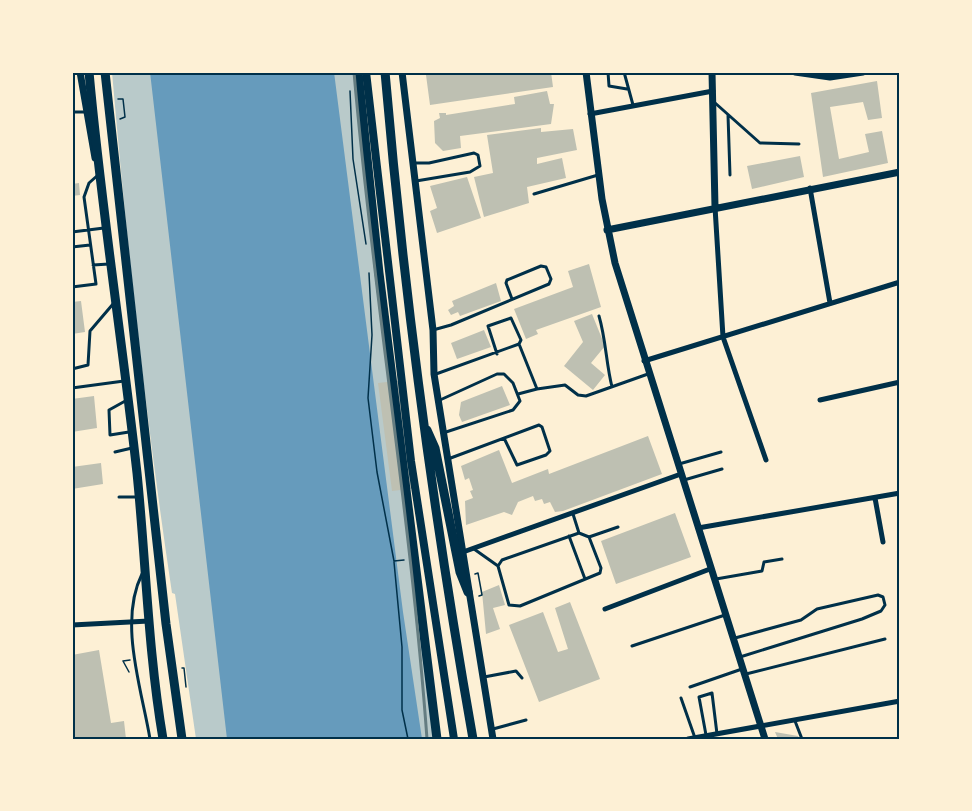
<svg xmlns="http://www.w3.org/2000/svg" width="972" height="811" font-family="'Times New Roman',serif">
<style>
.green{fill:#b9caca}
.water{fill:#669bbc}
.building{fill:#bec0b2}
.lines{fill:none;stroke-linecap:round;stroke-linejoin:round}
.path{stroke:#003049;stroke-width:1.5}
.service{stroke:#003049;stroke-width:3}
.minor{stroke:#003049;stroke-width:5}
.tertiary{stroke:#003049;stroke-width:7}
.primary{stroke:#003049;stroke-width:8}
.trunk{stroke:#003049;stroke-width:9}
.rail{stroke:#657d81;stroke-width:3}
.neatline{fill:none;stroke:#003049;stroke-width:2}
</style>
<rect width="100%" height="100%" fill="#fdf0d5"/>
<path class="green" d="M112 72H358L434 739H196L175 594 172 593C146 420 127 246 112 72Z"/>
<path class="water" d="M150 72H334L403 612 422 739H227Z"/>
<path class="building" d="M446 72H551L553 87 430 105 426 75Z
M877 81 882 118 868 120 863 102 830 107 839 159 869 152 865 134 882 131 888 163 823 177 811 93Z
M547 91 550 104H554L551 124 460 136 461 148 443 151 435 143 434 121 440 118 439 113H446V115L515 104 514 97Z
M541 128V132L573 129 577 150 537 158V164L562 158 566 178 527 187 529 203 484 217 474 177 493 173 487 135Z
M800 156 804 177 752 189 747 166Z
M467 177 481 218 437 233 430 211 437 208 430 186Z
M79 183 80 195 72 196V184Z
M589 264 601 307 536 330 538 334 526 339 514 309 573 287 568 271Z
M496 283 501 301 460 316 458 312 451 315 448 310 454 306 452 301Z
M81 301 85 332 72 334V302Z
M592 314 605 346 591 363 605 375 593 390 564 366 583 342 574 321Z
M484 330 491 347 457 359 451 343Z
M404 380 418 488 392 491 378 383Z
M502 386 510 405 462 422 459 415 461 402Z
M94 396 97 428 72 432V399Z
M648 436 662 474 563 511 555 512 550 502 544 504 542 499 535 501 533 496 518 502 512 515 504 512 466 525 465 501 473 498 470 491 473 490 469 478 465 480 461 466 499 450 512 483 548 469 549 474Z
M101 463 103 484 72 489V467Z
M675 513 691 557 616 584 601 541Z
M499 585 505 605 493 608 500 629 486 634 482 592Z
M570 602 600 679 539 702 509 625 543 612 558 652 568 649 555 608Z
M99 650 111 723 124 721 126 739H72V655Z
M775 732 798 736 799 739H778Z"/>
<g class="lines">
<path class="path" d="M350 91 353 159 366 244
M118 99H123L125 117 120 119
M369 273 372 335 368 398 377 472 394 561 404 560
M394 562 402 647V710L408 739
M475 574 478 573 482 595 479 596
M182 668H184L186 687
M129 672 123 661 130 660"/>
<path class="service" d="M608 72 609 86 627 89
M624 72 633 105
M714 102 760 143 799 144
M72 112H85
M728 115 730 175
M414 163H429L474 153 478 155 480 166 470 172 416 181
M534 194 598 175
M72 232 104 228
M72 247 90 245
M93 265 109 264
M72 287 96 284 84 197 89 183 98 175
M599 316C606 340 606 363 612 387
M433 330 451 325 549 284 551 279 546 267 541 266 507 280 506 283 512 299
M519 344 537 389 565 385 578 395 586 396 648 374
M72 369 88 365 90 331 113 304
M436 374 519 344 521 340 511 318 488 326 497 354
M72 388 124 381
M518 394 537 389
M127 400 109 410 110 435 129 432
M440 400 497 374H504L513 383 520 401 513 410 446 432
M115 452 132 448
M448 459 539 425 542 427 550 451 546 455 517 465 504 438
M679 464 721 452
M684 480 722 469
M119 497H138
M573 514 579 533
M569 536 585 579
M589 537 601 568 600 573 520 606 509 605 498 566 502 560 579 533 589 537 618 527
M474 549 498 566
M142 574C118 622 142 690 150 739
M716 579 762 571 764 562 782 559
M735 638 801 620 817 609 878 595 883 597 885 605 881 611 862 619 740 657
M632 646 725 615
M746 674 885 639
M484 677 516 671 522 678
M690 687 742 669
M681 698 695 738
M795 721 802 739
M493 729 526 720
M706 735 699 697 712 693 717 734"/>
<path class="minor" d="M590 114 713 91
M810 188 830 303
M715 207 723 337 766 460
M644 361 900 282
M820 400 900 382
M875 498 883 542
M698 528 900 493
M463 552 681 474
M605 609 710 569
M72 625 149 621
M688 739 900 701"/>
<path class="tertiary" d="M80 72 95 158
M402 72 433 330 434 374 493 739
M586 72 602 199 615 263 765 739
M712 72 715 207
M795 72 830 77 863 72
M607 230 900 172"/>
<path class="primary" d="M366 72 411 461 454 739"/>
<path class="trunk" d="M89 72C101 206 122 339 137 473 146 562 148 651 163 739
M105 72 166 624 182 739
M358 72 379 273 437 739
M385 72C404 295 434 518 473 739
M427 430 435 448 460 572 468 592"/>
<path class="rail" d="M354 72C373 295 411 516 427 739"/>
</g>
<rect width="972" height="811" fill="none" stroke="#fdf0d5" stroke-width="147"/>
<rect x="74" y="74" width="824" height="664" class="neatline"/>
</svg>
